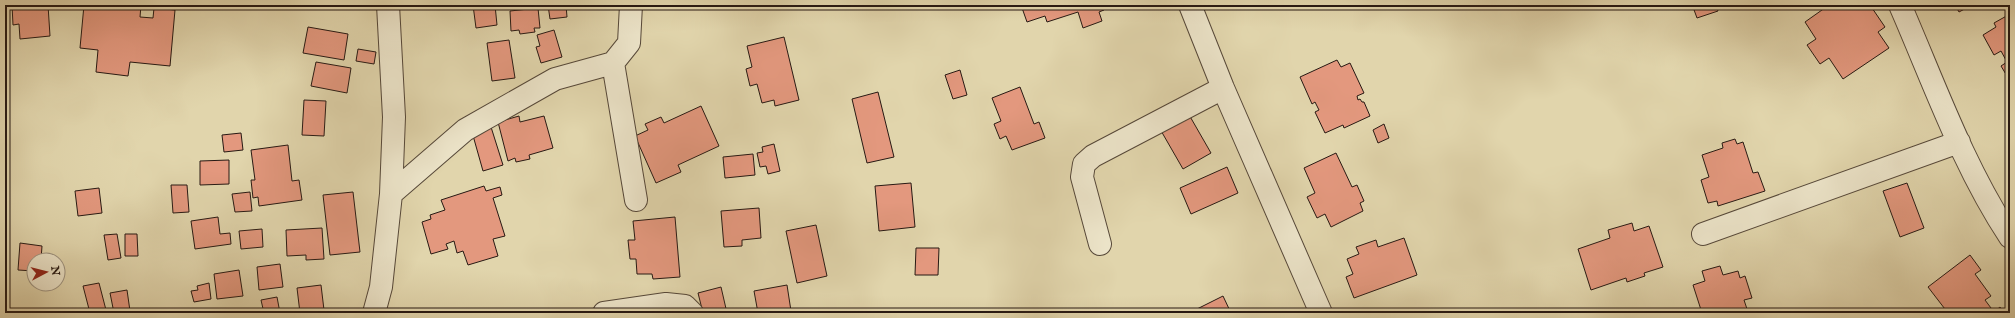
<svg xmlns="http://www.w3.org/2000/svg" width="2015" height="318" font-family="'IM FELL English',serif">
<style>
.building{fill:#e3987e;stroke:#271913}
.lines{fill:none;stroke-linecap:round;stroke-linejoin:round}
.minor-casing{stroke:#564839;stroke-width:24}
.minor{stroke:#ece4c9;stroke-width:22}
</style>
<rect width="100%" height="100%" fill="#e1d5ac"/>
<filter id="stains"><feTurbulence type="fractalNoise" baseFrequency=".005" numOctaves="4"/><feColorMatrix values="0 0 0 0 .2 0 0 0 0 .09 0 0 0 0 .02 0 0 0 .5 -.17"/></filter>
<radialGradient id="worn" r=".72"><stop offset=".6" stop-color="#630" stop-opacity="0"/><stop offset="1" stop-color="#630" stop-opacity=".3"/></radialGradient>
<path class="building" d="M12 5H48L50 36 20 39 19 24 13 25Z
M84 5H141L140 17 153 18 154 8 175 10 170 66 130 62 128 76 96 72 98 50 80 48Z
M473 5H495L497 25 476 28Z
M548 5H566L567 17 550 19Z
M1021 5H1107L1104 10 1099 12 1102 21 1083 28 1078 12 1047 22 1045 16 1027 22Z
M1686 5H1716L1718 11 1697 18 1693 7 1687 9Z
M1829 5H1860L1861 7 1870 5 1885 27 1878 32 1889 48 1843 79 1829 58 1820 64 1807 45 1816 39 1805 22Z
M1955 5H1972L1959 12Z
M538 8 540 28H534L535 32 520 34 519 30 511 31 510 11Z
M2010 14V81L2001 66 2007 62 2001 51 1994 55 1983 35 1996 27 1994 23Z
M308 27 348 34 344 60 303 53Z
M554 30 562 57 541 63 536 47 540 46 537 35Z
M784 37 799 100 775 106 774 100 762 103 757 84 750 86 746 69 752 67 747 46Z
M509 40 515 78 492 81 487 43Z
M358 49 376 52 374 64 356 61Z
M1337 60 1341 67 1350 63 1364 93 1357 96 1358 100 1360 99 1362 102H1364L1370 116 1344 128 1343 125 1325 133 1315 112 1319 110 1315 102 1312 104 1300 77Z
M316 62 351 68 347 93 311 86Z
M960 70 967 95 953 99 945 75Z
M1020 87 1034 124 1039 122 1045 138 1012 150 1006 136 1000 139 994 124 1001 121 992 98Z
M878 92 894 157 867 163 852 99Z
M304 100 326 101 324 136 302 135Z
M701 106 719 146 678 165 681 172 656 183 635 136 648 130 645 124 661 117 664 123Z
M1188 113 1211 153 1183 169 1160 129Z
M519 116 520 122 544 116 553 148 529 155 530 159 516 162 515 158 508 161 498 122Z
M1384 124 1389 138 1378 143 1373 130Z
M491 127 503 165 483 171 472 132Z
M241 133 243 150 224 152 222 135Z
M1735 139 1737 144 1743 142 1753 173 1758 172 1765 191 1718 206 1717 201 1708 203 1701 180 1709 177 1702 155 1723 148 1722 143Z
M774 144 780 171 768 174 766 166 760 167 757 153 763 152 762 147Z
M288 145 292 181 299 180 302 200 259 206 258 197 253 198 251 180H255L251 150Z
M1336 153 1352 187 1357 185 1364 201 1360 203 1363 211 1331 227 1325 214 1317 218 1307 197 1315 193 1304 168Z
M753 154 755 175 725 178 723 157Z
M229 160V184L200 185V161Z
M1227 167 1238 193 1191 214 1180 188Z
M911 183 915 227 879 231 875 186Z
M1907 183 1924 228 1900 237 1883 191Z
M171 185H187L189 212 173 213Z
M484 186 486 191 500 187 502 195 493 198 505 236 493 239 498 256 468 265 463 251 457 253 454 241 446 244 448 249 431 254 422 222 431 219 430 215 445 210 441 200Z
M99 188 102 213 78 216 75 191Z
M250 192 252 211 235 212 232 194Z
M353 192 360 252 330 255 323 195Z
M759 208 761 238 742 240V246L724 247 721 211Z
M218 217 220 234 230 233 231 244 195 249 191 221Z
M675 217 680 277 653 279 652 274H637L636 259H630L628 240H635L633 221Z
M1632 223 1634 231 1649 226 1663 267 1644 273 1645 276 1627 282 1626 278 1591 290 1578 249 1610 238 1608 230Z
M816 225 827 276 797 283 786 231Z
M322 228 324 259 306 260V255L287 256 286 230Z
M262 229 263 247 241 249 239 231Z
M117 234 121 258 108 260 104 235Z
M125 234H137L138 256H125Z
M1404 238 1417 275 1354 298 1346 277 1353 274 1347 259 1359 254 1356 247 1376 240 1378 247Z
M20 243 42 246 41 260H34V271L18 270Z
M916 248H939L938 275H915Z
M1970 255 1981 270 1975 274 1991 296 1985 300 1994 312 2000 307 2004 313H1948L1928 287Z
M280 264 283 287 259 290 257 267Z
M1720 266 1723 275 1738 271 1740 278 1745 276 1752 298 1744 300 1748 312 1710 313 1709 310 1702 313 1693 285 1705 281 1702 271Z
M239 270 243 296 217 299 214 274Z
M99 283 106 310 90 313 83 286Z
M209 283 211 299 194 302 191 291 198 290 197 286Z
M321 285 324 310 300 313 297 288Z
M787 285 791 311 758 313 754 291Z
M721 287 727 313H703L698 293Z
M127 290 130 311 114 313 110 293Z
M1223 296 1231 313H1189Z
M277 297 280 313H264L261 300Z"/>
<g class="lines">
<g class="minor-casing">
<path id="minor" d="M1190 5 1223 88 1321 313
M1900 5C1934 83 1963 166 2010 237
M613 63 636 200
M391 194 465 130 555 79 613 63 629 43 631 5
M1703 234 1959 142
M1100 244 1082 177 1084 164 1093 156 1223 88
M374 313 381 287 391 194 394 117 388 5
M604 313 666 304 685 306 692 313"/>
</g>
<use href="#minor" class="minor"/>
</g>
<rect width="2015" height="318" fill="none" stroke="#e1d5ac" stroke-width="20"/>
<rect x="6" y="6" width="2003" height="306" fill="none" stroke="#271913" stroke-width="2"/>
<rect x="10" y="10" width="1995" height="298" fill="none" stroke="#271913"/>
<g transform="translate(46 272) rotate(83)"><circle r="19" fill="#ece4c9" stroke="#9d9380"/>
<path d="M0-3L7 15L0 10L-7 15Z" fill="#8f2418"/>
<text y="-6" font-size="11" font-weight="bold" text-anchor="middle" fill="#271913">N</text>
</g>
<rect width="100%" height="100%" filter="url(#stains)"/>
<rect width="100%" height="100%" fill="url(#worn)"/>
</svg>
